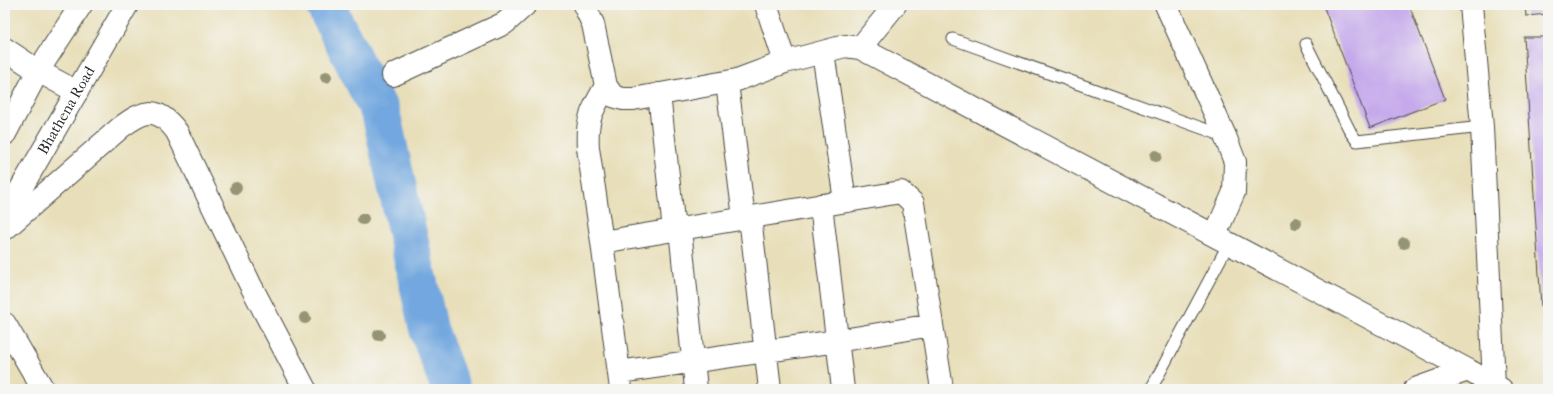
<svg xmlns="http://www.w3.org/2000/svg" width="1553" height="394" font-family="'IM FELL French Canon',serif">
<style>
.lines{fill:none;stroke-linecap:round;stroke-linejoin:round}
.river{stroke:#72a7df;stroke-width:39}
.building{fill:#c5a9eb}
.service-casing{stroke:#474640;stroke-width:13}
.minor-casing{stroke:#474640;stroke-width:24}
.tertiary-casing{stroke:#474640;stroke-width:24}
.service{stroke:#fff;stroke-width:11}
.minor{stroke:#fff;stroke-width:22}
.tertiary{stroke:#fff;stroke-width:22}
.tree{fill:#959474}
.labels{text-anchor:middle;dominant-baseline:central;stroke-width:4;stroke-linejoin:round;paint-order:stroke}
.street-label{font-size:15px;fill:#2b2b2b;stroke:#f6f6f2}
</style>
<rect width="100%" height="100%" fill="#f6f6f2"/>
<filter id="ink" filterUnits="userSpaceOnUse"><feTurbulence type="fractalNoise" baseFrequency=".025" numOctaves="2"/><feDisplacementMap in="SourceGraphic" scale="8" xChannelSelector="R" yChannelSelector="G"/><feConvolveMatrix kernelMatrix="1 2 1 2 8 2 1 2 1" color-interpolation-filters="sRGB"/></filter>
<filter id="wash" filterUnits="userSpaceOnUse"><feTurbulence type="fractalNoise" baseFrequency=".012" numOctaves="4" result="noise"/><feDisplacementMap in="SourceGraphic" scale="16" xChannelSelector="R" yChannelSelector="G"/><feGaussianBlur stdDeviation="0.9" result="paint"/><feColorMatrix in="noise" values="0 0 0 0 0 0 0 0 0 0 0 0 0 0 0 0 0 1.4 0 .05"/><feComposite in="paint" operator="in"/></filter>
<g filter="url(#wash)">
<rect width="100%" height="100%" fill="#e8dfba"/>
<g class="lines">
<path class="river" d="M325 5 381 114 429 331 451 389"/>
</g>
<g id="blocks">
<path class="building" d="M1323 5H1409L1445 99 1370 128Z
M1525 5H1548V14L1526 16Z
M1524 37H1548V303L1541 306Z"/>
</g>
</g>
<g filter="url(#ink)">
<use href="#blocks" fill-opacity="0" stroke="#474640" stroke-width="1"/>
<g class="lines">
<g class="service-casing">
<path id="service" d="M953 39 1224 136
M1306 44 1351 133 1357 141 1482 127
M1151 389 1229 243"/>
</g>
<g class="minor-casing">
<path id="minor" d="M584 5 593 24 606 86 613 96 623 99H633L737 80 785 62 845 46 860 48 1468 370 1501 389
M766 5 785 62
M1166 5 1225 136 1235 162 1234 192 1215 235
M1471 5 1482 127 1494 385
M860 48 895 5
M5 49 38 71 77 92
M823 52 845 201
M393 75 505 23 525 5
M727 83 744 218
M606 86C592 110 586 119 588 148L602 242 621 389
M659 94 674 230
M821 205 843 389
M750 217 770 389
M5 229 120 128C144 110 157 105 177 132L250 284 305 389
M680 229 696 389
M602 242 901 192 913 203 942 389
M5 324 43 389
M619 372 837 341 932 325
M1415 389 1468 370"/>
</g>
<g class="tertiary-casing">
<g id="tertiary">
<path d="M5 134 38 71 81 5"/>
<path id="s1" d="M5 216 127 5"/>
</g>
</g>
<use href="#service" class="service"/>
<use href="#minor" class="minor"/>
<use href="#tertiary" class="tertiary"/>
</g>
<g class="tree">
<circle cx="326" cy="77" r="6"/>
<circle cx="1156" cy="156" r="6"/>
<circle cx="236" cy="188" r="6"/>
<circle cx="363" cy="219" r="6"/>
<circle cx="1296" cy="223" r="6"/>
<circle cx="1404" cy="243" r="6"/>
<circle cx="305" cy="318" r="6"/>
<circle cx="379" cy="335" r="6"/>
</g>
</g>
<g class="labels">
<g class="street-label">
<text stroke="none"><textPath href="#s1" startOffset="122">Bhathena Road</textPath></text>
</g>
</g>
<rect width="1553" height="394" fill="none" stroke="#f6f6f2" stroke-width="20"/>
</svg>
